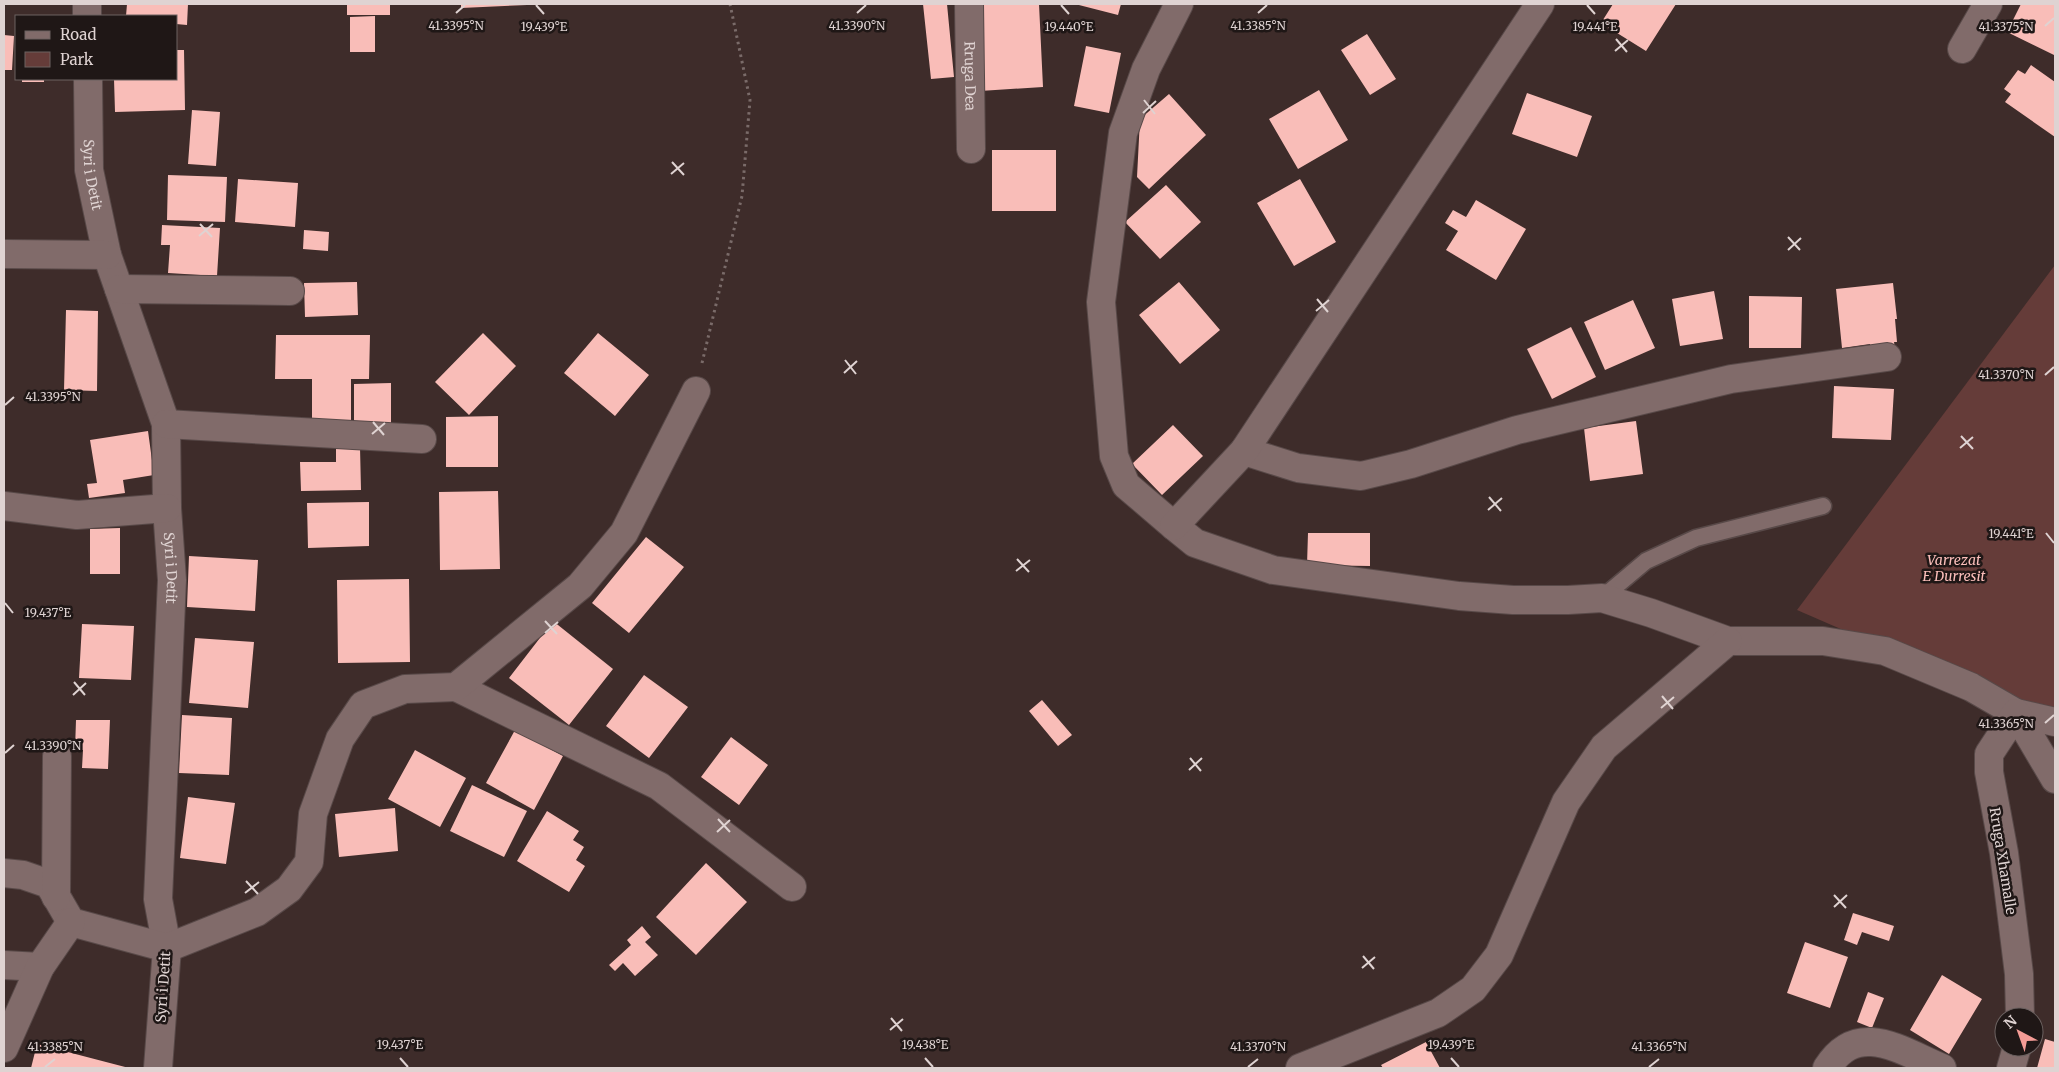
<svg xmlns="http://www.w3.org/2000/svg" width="2059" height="1072" font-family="Merriweather,serif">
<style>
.green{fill:#653c39}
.building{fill:#f9bdb8}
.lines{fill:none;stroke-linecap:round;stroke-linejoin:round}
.lane-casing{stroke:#584948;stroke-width:19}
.street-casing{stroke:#584948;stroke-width:30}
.path{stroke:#7a6b69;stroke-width:3;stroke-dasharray:2.5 4;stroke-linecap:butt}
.lane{stroke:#816b6a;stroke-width:16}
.street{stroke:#816b6a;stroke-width:28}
.ticks{fill:none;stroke:#dfd3d2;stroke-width:2}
.labels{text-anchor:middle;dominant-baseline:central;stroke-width:5;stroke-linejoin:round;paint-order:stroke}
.street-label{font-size:14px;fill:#dfd3d2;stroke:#1f1716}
.park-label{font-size:14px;font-style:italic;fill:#fbbeba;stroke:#1f1716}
.ticks-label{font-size:12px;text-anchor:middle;fill:#dfd3d2;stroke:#1f1716;stroke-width:5;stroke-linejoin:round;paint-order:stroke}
</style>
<rect width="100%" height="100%" fill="#3e2c2a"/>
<path class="green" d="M2055 265V722L1797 610Z"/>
<path class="building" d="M127 4H188L187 25 176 24V16H126Z
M347 4H390V15H347Z
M461 4H527V5L461 8Z
M923 4H947L954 77 931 79Z
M1008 4H1039L1043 87 980 91 976 5Z
M1075 4H1121L1118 15Z
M1613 4H1676L1646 51 1601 23Z
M2021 4H2055L2054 55 2007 32Z
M375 16V52H350V17Z
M1367 34 1396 79 1370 95 1341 50Z
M4 35 14 36 12 70H4Z
M1086 46 1121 53 1109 113 1074 106Z
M176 50H184L185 110 115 112 114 79H176Z
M2031 65 2055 82V137L2005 102 2011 94 2004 89 2018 70 2025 74Z
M22 79H44V82H22Z
M1319 90 1348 140 1298 169 1269 119Z
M1527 93 1592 116 1577 157 1512 134Z
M1169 94 1206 135 1149 189 1137 177 1140 119Z
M192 110 220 112 216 166 188 164Z
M992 150H1056V211H992Z
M168 175 227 177 225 222 167 220Z
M238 179 298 183 295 227 235 222Z
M1300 179 1336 242 1294 266 1257 203Z
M1166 185 1201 222 1160 259 1125 222Z
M1476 200 1526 229 1496 280 1446 250 1458 231 1445 223 1453 210 1466 217Z
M162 225 220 228 217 276 168 273 170 245H161Z
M304 230 329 232 328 251 303 249Z
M357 282 358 315 305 317 304 283Z
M1179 282 1220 330 1180 364 1139 315Z
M1893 283 1897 319H1895L1897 342H1894L1895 348 1871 350 1870 344 1842 348 1836 289Z
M1714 291 1723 339 1680 346 1672 299Z
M1749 296 1802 297 1801 348H1749Z
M1633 300 1655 348 1605 370 1584 322Z
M66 310 98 311 97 391 64 390Z
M1571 327 1596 377 1552 399 1527 349Z
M483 333 516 366 469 415 435 382Z
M598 333 649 375 615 416 564 373Z
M276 335H370L369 379H351V421H312V379H275Z
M391 383V427L354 428V384Z
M1834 386 1894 389 1891 440 1832 438Z
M498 416V467H446V417Z
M1636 421 1643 474 1590 481 1584 428Z
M1173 425 1203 456 1162 495 1132 464Z
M148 431 154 475 123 480 125 493 89 498 87 484 97 483 90 440Z
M360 447 361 490 301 491 300 462H336V448Z
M498 491 500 569 440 570 439 492Z
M369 502V546L308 548 307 503Z
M120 528V574H90V529Z
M1308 533H1370V566L1307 565Z
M646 537 684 567 629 633 592 603Z
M189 556 258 560 255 611 187 607Z
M409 579 410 662 338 663 337 580Z
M553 621 613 669 569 725 509 678Z
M82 624 134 626 131 680 79 678Z
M195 638 254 642 248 708 189 703Z
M644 675 688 707 649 758 606 726Z
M1042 700 1072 735 1058 746 1029 711Z
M182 715 232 718 229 775 179 773Z
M76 720H110L108 769 82 768 83 750H75Z
M515 730 563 756 534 810 486 783Z
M731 737 768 765 739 805 701 777Z
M415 750 466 778 440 827 388 799Z
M472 785 527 811 504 857 450 831Z
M188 797 235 803 226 864 180 858Z
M395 808 398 851 339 857 335 814Z
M547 811 579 831 573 840 584 847 576 860 585 866 569 892 517 861Z
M706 863 747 902 696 955 656 917Z
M1853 913 1894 926 1889 941 1862 932 1857 945 1844 940Z
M642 926 651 937 645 942 658 955 635 976 623 963 615 971 609 965 631 945 627 940Z
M1805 942 1848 957 1830 1008 1787 993Z
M1942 975 1982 999 1949 1054 1910 1030Z
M1868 992 1884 998 1872 1028 1857 1022Z
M2045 1039 2055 1042V1068H2037Z
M1426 1042 1440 1068H1383L1381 1065Z
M37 1044 129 1068H31Z"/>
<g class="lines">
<g class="lane-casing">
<path id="lane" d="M1602 598 1646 561 1696 538 1823 506"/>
</g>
<g class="street-casing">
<g id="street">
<path d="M87 4V16"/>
<path id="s1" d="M969 4 971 149"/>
<path d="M1179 4 1146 69 1123 133 1101 302 1114 456 1126 485 1174 526 1195 543 1273 570 1459 596 1513 600H1568L1602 598 1651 613 1728 641H1823L1885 651 1971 687 2016 713 2055 722"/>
<path d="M1962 49 1988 4"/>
<path id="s2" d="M88 79 89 170 107 255 166 424 167 508 172 580 158 899 167 948 158 1068"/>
<path d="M4 254 107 255"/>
<path d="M119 289 290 291"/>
<path d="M166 424 422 439"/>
<path d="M1244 451 1298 468 1361 476 1411 464 1517 430 1731 379 1887 357"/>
<path d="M4 506 77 515 167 508"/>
<path d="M1174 526 1244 451 1540 4"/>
<path d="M456 687 659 786 792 887"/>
<path d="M4 873 23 875 49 884 71 922 167 948 257 912 289 889 309 862 313 814 340 739 363 705 405 689 456 687 580 586 624 533 696 391"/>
<path d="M56 897 57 756"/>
<path d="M4 965 40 967"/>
<path d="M2020 1017 2019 974 2004 853 1989 772V754L2016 713 2055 779"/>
<path d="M4 1048 40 967 71 922"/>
<path d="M1300 1068 1438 1013 1473 989 1499 955 1566 802 1604 747 1728 641"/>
<path d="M1827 1068C1858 1019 1901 1051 1942 1068"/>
<path d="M2011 1068 2017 1047"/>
</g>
</g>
<path class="path" d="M702 363 742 196 750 100 730 4"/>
<use href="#lane" class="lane"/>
<use href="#street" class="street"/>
</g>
<path class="ticks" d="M536 5 544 14M1061 5 1069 14M1587 5 1595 14M456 13 465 5M857 13 866 5M1258 13 1267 5M2045 26 2054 18M1616 39 1627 52M1615 51 1628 40M1144 100 1155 114M1143 113 1156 101M672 162 684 175M671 174 684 163M200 224 212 237M199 236 213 224M1788 237 1800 250M1788 250 1801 238M1317 299 1328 312M1316 311 1329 300M845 360 856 374M844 373 857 361M2045 375 2054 367M5 405 14 397M373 422 384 435M372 434 385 423M1961 436 1973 449M1960 448 1973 437M1489 497 1501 511M1488 510 1502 498M2046 533 2054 543M1017 559 1029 572M1016 571 1030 560M5 603 13 613M545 621 557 634M545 633 558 622M74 682 85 695M73 695 86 683M1662 696 1673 709M1661 708 1674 697M2045 723 2054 715M5 753 14 745M1190 758 1201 771M1189 770 1202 758M718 819 730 832M717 832 730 820M246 881 258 894M245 893 259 882M1834 895 1846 908M1834 907 1847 895M1363 956 1374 969M1362 968 1375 957M891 1018 902 1031M890 1030 903 1019M400 1058 408 1067M925 1058 933 1067M1451 1058 1459 1067M45 1067 55 1059M1248 1067 1258 1059M1649 1067 1659 1059"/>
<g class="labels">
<g class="street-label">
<text stroke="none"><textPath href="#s1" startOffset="72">Rruga Dea</textPath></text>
<text stroke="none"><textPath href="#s2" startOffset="96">Syri i Detit</textPath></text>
<text stroke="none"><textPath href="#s2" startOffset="501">Syri i Detit</textPath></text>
<text transform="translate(2003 861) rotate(81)">Rruga Xhamalle</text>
<text transform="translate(163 987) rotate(-86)">Syri i Detit</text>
</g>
<g class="park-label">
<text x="1954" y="560">Varrezat<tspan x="1954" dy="16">E Durresit</tspan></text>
</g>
</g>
<g class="ticks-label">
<text x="456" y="30">41.3395°N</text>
<text x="857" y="30">41.3390°N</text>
<text x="1258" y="30">41.3385°N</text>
<text x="2006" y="31">41.3375°N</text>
<text x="544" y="31">19.439°E</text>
<text x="1069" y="31">19.440°E</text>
<text x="1595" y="31">19.441°E</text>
<text x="2006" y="379">41.3370°N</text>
<text x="53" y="401">41.3395°N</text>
<text x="2011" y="538">19.441°E</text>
<text x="48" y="617">19.437°E</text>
<text x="2006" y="728">41.3365°N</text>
<text x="53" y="750">41.3390°N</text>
<text x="400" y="1049">19.437°E</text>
<text x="925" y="1049">19.438°E</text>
<text x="1451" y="1049">19.439°E</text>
<text x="55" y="1051">41.3385°N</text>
<text x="1258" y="1051">41.3370°N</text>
<text x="1659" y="1051">41.3365°N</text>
</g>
<rect width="2059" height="1072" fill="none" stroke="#dfd3d2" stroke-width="10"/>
<rect x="15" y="15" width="162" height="65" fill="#1f1716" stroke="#6c6261"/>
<rect x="25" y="31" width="25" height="8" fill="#816b6a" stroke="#6c6261"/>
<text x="60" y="40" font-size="15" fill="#dfd3d2">Road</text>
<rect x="25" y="52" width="25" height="15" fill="#653c39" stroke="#6c6261"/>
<text x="60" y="65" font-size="15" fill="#dfd3d2">Park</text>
<g transform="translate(2019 1032) rotate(319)"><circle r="24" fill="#1f1716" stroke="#6c6261"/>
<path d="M0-4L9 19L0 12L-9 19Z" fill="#f59c96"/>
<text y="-8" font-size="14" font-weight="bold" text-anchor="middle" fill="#dfd3d2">N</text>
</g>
</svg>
